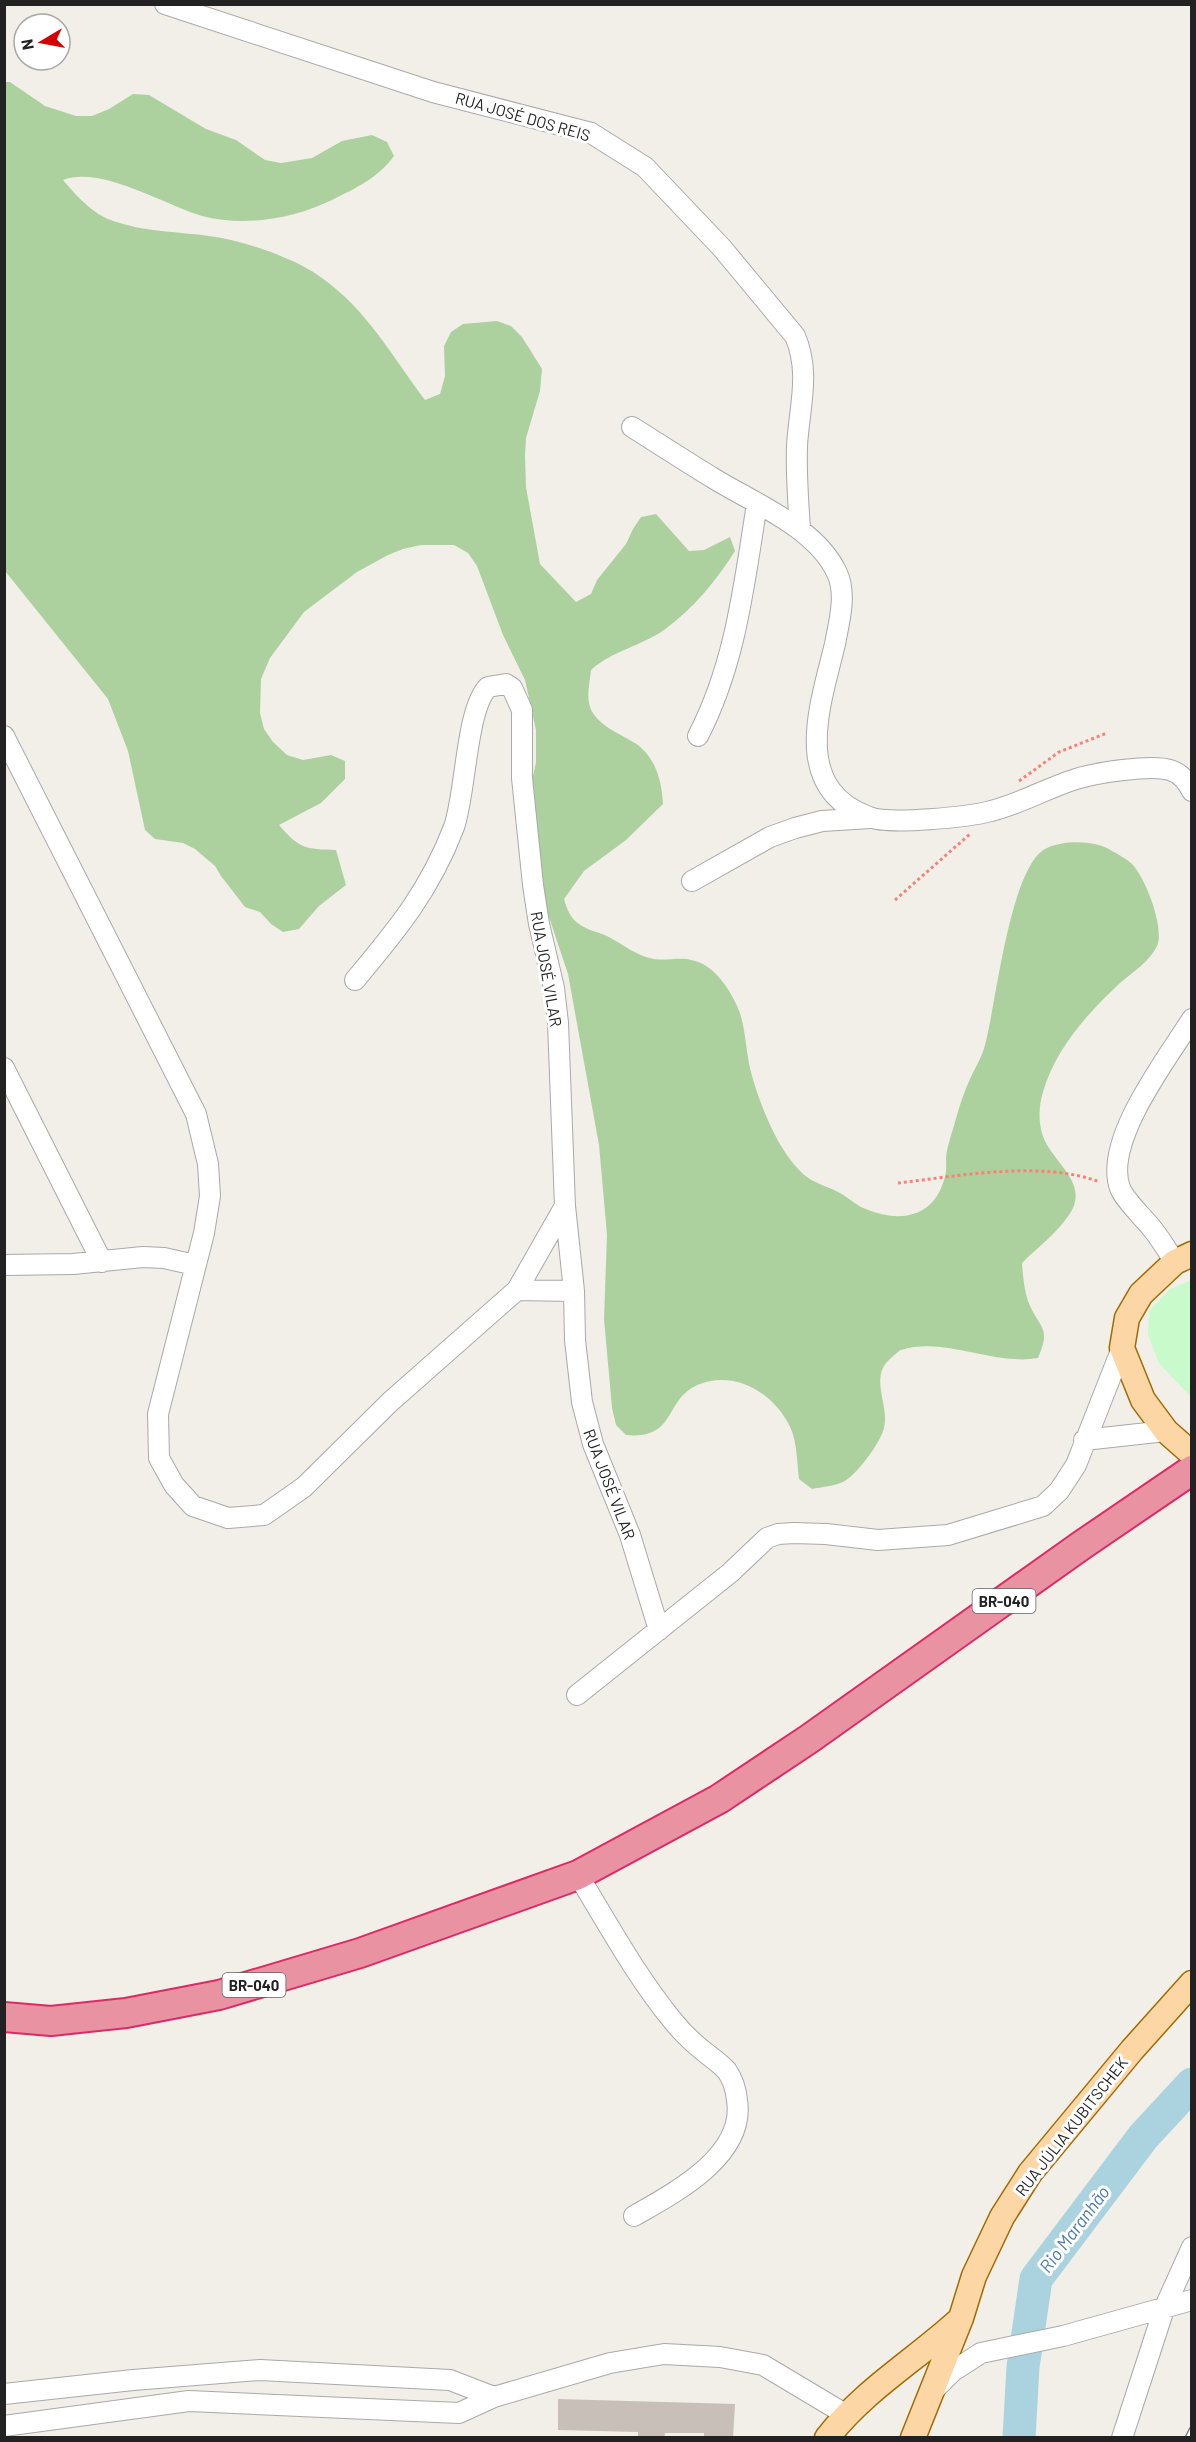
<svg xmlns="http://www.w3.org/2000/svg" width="1196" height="2442" font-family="Barlow,sans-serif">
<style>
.forest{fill:#add19e}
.park{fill:#c8facc}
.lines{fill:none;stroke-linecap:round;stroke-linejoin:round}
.river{stroke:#aad3df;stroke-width:33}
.building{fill:#c7bfb8}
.minor-casing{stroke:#a9a9a9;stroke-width:22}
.major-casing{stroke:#a06b00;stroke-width:27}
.highway-casing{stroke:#dc2a67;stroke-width:32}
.path{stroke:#fa8072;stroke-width:3;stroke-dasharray:3 3;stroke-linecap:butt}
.minor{stroke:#fff;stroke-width:20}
.major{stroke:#fcd6a4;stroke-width:24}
.highway{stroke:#e892a2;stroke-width:28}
.rail-casing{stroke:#707070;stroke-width:7}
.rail{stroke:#fff;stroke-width:4.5;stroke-dasharray:14;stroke-linecap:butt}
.labels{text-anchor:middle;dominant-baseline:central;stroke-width:6;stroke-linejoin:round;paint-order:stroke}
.shield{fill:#fff;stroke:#646464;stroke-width:1.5}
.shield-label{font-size:15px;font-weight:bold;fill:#222}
.street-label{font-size:16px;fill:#222;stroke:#fff}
.water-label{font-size:18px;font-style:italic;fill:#4a7aab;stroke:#fff}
</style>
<rect width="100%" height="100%" fill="#f2efe9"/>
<path class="forest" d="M4 82H10L45 106 76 116H92L109 109 133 94 149 95 206 129 236 140 265 160 281 163 312 158 342 141 372 135 387 142 394 156C378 178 356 188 332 200 293 219 244 227 202 216 165 205 100 165 63 180 74 193 91 212 108 219 144 233 179 231 216 237 247 242 297 259 322 278 366 309 393 357 425 400L440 394 445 376 444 346 451 332 463 324 497 321 511 326 522 337 542 369 540 391 526 438 525 455 526 487 540 564 576 602 591 594 597 580 626 544 633 529 641 517 656 514 689 551 704 550 730 537 735 551C716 581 693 609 664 630 641 646 612 651 591 670 590 681 587 692 589 703 593 725 622 734 638 745 656 759 662 782 663 804L626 840 584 871 564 899C567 909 570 918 579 924 587 930 598 932 607 936 623 944 636 956 654 959 666 961 679 957 691 960 715 964 732 992 740 1013 746 1032 746 1053 751 1072 759 1103 780 1157 807 1177 816 1184 830 1187 840 1193 849 1198 857 1206 866 1209 899 1223 933 1218 944 1180 947 1172 946 1166 946 1158 947 1146 952 1133 955 1122 959 1107 964 1092 970 1079 975 1068 982 1057 985 1045 996 1005 1010 864 1047 848 1065 840 1095 840 1112 851 1118 854 1126 859 1131 863 1145 876 1165 928 1157 946 1150 961 1132 973 1120 983 1087 1014 1056 1048 1043 1092 1038 1108 1038 1128 1046 1143 1059 1167 1089 1186 1069 1215 1057 1233 1037 1248 1022 1263 1023 1276 1024 1289 1028 1301 1039 1329 1052 1326 1038 1358 994 1366 945 1336 901 1350 898 1351 894 1356 891 1358 868 1377 890 1405 884 1428 881 1442 856 1476 843 1482 835 1486 821 1487 812 1489L799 1479C797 1463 797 1443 791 1429 776 1395 737 1370 700 1384 663 1398 678 1440 626 1435L616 1425 612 1408 604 1319 607 1235 599 1145 568 974 543 899 535 851 532 781 536 762V730L525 680 503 635 477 566 468 553 454 545H421L403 549 388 555 357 572 304 612 270 658 261 679 260 713 264 729 273 742 287 755 303 760 331 755 345 761V779L321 803 279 825C300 849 305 849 336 850L346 885 319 906 299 929 283 932 271 924 260 912 245 907 221 876 215 866 195 849 183 843 155 839 145 830 128 751 108 699 5 571Z"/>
<path class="park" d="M1191 1280V1397L1159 1363 1148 1335 1149 1311 1170 1289Z"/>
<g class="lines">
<path class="river" d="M1019 2438 1023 2367 1036 2279 1143 2137 1192 2084"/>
</g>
<path class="building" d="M558 2399 735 2404 733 2438H704V2433H665L664 2438H638V2432L558 2430Z"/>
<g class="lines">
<g class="minor-casing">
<path id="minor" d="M165 4 433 92 591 133 645 167 722 248 795 336C811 373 799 408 797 446 796 474 798 501 800 529
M632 427C659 444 685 461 713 478 753 503 816 527 837 573 847 594 839 622 835 644 820 706 790 788 869 817 889 825 969 817 991 811 1020 804 1047 788 1076 779 1095 773 1151 764 1170 770 1180 773 1187 781 1192 791
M4 736 196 1114 208 1164 210 1196 204 1233 158 1414 159 1458 174 1485 193 1506 228 1518 264 1515 304 1487 390 1402 517 1290 565 1206
M698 736C736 663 744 584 757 504
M692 881 770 837 795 828 822 821 870 818
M355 980C397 930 430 890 454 827 466 793 466 709 488 687L506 684 512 688 522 710V778L533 885 539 924 554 988 558 1023 565 1206 574 1291 575 1340 582 1402 593 1444 630 1535 659 1630
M4 1068 102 1262
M1175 1262C1168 1252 1162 1241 1154 1231 1145 1219 1125 1201 1120 1188 1103 1141 1167 1059 1192 1019
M4 1265 73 1264 143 1257 164 1258 195 1265
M517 1290 574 1291
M1084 1440 1166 1431
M577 1695 730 1573 767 1538 778 1534 794 1533 826 1534 878 1540 948 1535 1043 1506 1059 1491 1076 1465 1122 1348
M578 1875C608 1924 636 1976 673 2021 682 2032 694 2044 706 2053 712 2058 721 2064 727 2071 733 2080 736 2089 737 2100 746 2156 674 2193 634 2216
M935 2389 953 2371 981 2353 1063 2336 1192 2300
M4 2394 133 2380 260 2370 450 2380 494 2397
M4 2426 189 2401 459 2413 494 2397 610 2363 664 2354 720 2357 763 2365 845 2414
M1122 2438 1164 2309 1192 2247"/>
</g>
<g class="major-casing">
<path id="major" d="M1192 1254 1175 1262 1141 1294 1127 1318 1122 1348 1143 1400 1166 1431 1192 1454
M827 2438C863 2391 914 2361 957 2322
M913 2438 961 2318 974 2276 1002 2217 1030 2173 1132 2050 1192 1983"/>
</g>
<g class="highway-casing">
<path id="highway" d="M4 2017 51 2021 126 2013 219 1995 360 1953 578 1875 719 1799 809 1739 1082 1545 1192 1470"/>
</g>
<path class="path" d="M1019 781 1059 752 1107 733
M895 900 970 834
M898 1183C959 1176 1041 1160 1100 1182"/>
<use href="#minor" class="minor"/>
<use href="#major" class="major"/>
<use href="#highway" class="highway"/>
<g class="rail-casing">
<path id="rail" d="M1188 2438 1192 2430"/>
</g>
<use href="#rail" class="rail"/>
</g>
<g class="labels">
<g class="shield">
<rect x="972.5" y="1589" width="63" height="24" rx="4.5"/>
<rect x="222.5" y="1973" width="63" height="24" rx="4.5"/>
</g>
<g class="shield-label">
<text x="1004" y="1601">BR-040</text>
<text x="254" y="1985">BR-040</text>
</g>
<g class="street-label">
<text transform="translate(523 116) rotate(16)">RUA JOSÉ DOS REIS</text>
<text transform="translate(547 969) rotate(80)">RUA JOSÉ VILAR</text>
<text transform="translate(610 1484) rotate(69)">RUA JOSÉ VILAR</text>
<text transform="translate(1071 2126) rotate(-52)">RUA JÚLIA KUBITSCHEK</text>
</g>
<g class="water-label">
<text transform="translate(1074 2229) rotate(-53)">Rio Maranhão</text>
</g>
</g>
<rect width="1196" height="2442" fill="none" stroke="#222222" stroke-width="12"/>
<g transform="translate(42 42) rotate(260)"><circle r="28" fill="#ffffff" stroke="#a7a7a7" stroke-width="1.5"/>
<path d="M0-4.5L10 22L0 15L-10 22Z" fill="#d40000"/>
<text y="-9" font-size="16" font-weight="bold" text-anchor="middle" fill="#222222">N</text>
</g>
</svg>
